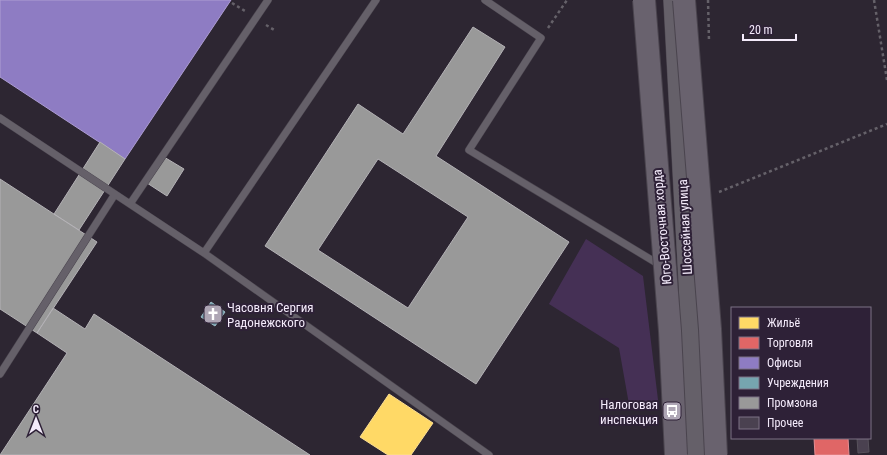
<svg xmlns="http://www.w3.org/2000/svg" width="887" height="455" font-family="'Roboto Condensed',sans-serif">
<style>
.green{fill:#453055}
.homes{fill:#ffd966;stroke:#fcde93}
.shops{fill:#e06666;stroke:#e68e93}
.offices{fill:#8e7cc3;stroke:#ad9dd4}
.public{fill:#76a5af;stroke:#9cbac6}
.industry{fill:#999;stroke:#b4b2b6;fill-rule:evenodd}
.building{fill:#4a4150;stroke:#57515b}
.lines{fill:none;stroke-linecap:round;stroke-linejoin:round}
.service-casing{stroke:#4a444e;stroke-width:8}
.secondary-casing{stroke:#4a444e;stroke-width:20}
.path{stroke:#656169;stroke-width:2.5;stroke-dasharray:3 3;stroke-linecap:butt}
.service{stroke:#656069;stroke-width:7}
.secondary{stroke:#656069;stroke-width:19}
.primary-bridge-casing{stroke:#4a444e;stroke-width:24;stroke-linecap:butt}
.primary-bridge{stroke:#69626e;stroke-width:22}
.labels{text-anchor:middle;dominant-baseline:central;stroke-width:4;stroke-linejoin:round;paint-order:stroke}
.street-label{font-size:13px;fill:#f4ebfb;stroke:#2e2137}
.poi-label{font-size:13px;fill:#f4ebfb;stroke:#2e2137;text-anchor:start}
</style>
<rect width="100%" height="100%" fill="#2d2632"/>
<path class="green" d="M586 239 643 276 659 408 630 410 619 348 549 304Z"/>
<path class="homes" d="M389 394 433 423 411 455H388L360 437Z"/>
<path class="shops" d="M814 438H848L849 455H815Z"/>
<path class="offices" d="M0 0H231L125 159 0 77Z"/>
<path class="public" d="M211 302 225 312 215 326 201 317Z"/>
<path class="industry" d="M473 27 505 47 436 156 569 242 476 384 265 246 358 104 403 134ZM378 159 468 217 408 308 318 250Z
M100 142 125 159 79 230 54 214Z
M164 157 184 169 167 196 147 183Z
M0 179 97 242 37 333 0 309Z
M53 308 85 329 94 314 310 455H0L67 353 37 333Z"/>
<path class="building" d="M857 438H868L869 452 858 453Z"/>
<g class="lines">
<g class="service-casing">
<path id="service" d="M485 0 541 38 469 150 660 265
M0 118 204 253 489 455
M130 204 268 0
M204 253 376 0
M0 374 115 194"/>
</g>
<g class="secondary-casing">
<path id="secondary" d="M673 0 688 282 696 455"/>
</g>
<path class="path" d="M708 0 709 41
M874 0 887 80
M232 3 245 11
M266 25 276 31
M548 28 567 0
M719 192 887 124"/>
<use href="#service" class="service"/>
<use href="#secondary" class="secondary"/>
<g class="primary-bridge-casing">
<path id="primary-bridge" d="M644 0 670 331 676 455
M684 0 710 329 716 455"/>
</g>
<use href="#primary-bridge" class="primary-bridge"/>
</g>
<defs>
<g id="church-square" transform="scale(1)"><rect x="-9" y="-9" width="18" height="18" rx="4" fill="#aea6b5" stroke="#2e2137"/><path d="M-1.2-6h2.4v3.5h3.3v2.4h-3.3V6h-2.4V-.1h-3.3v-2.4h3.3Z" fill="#fff"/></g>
<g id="bus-square" transform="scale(1)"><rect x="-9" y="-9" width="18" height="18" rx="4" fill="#aea6b5" stroke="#2e2137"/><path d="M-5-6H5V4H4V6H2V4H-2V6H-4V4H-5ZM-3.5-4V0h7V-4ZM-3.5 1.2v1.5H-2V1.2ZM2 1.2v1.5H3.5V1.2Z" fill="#fff"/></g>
</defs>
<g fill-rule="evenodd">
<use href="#church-square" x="213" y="314"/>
<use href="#bus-square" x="672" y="411"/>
</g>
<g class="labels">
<g class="street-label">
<text transform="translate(662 227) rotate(-95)">Юго-Восточная хорда</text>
<text transform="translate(685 227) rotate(-93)">Шоссейная улица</text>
</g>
<g class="poi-label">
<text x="227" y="307">Часовня Сергия<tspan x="227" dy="15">Радонежского</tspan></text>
<text x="658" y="404" text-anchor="end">Налоговая<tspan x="658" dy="15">инспекция</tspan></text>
</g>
</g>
<rect x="731" y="307" width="140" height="132" fill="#2e2137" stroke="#7d7285"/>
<rect x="739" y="317" width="20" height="12" fill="#ffd966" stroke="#7d7285"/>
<text x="767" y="327" font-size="12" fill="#f4ebfb">Жильё</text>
<rect x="739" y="337" width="20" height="12" fill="#e06666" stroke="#7d7285"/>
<text x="767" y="347" font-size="12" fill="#f4ebfb">Торговля</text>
<rect x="739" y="357" width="20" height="12" fill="#8e7cc3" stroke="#7d7285"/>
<text x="767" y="367" font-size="12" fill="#f4ebfb">Офисы</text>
<rect x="739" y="377" width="20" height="12" fill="#76a5af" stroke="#7d7285"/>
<text x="767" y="387" font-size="12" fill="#f4ebfb">Учреждения</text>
<rect x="739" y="397" width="20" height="12" fill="#999999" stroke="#7d7285"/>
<text x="767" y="407" font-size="12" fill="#f4ebfb">Промзона</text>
<rect x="739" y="417" width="20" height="12" fill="#4a4150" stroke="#7d7285"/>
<text x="767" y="427" font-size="12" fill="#f4ebfb">Прочее</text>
<g transform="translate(36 419)" stroke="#2e2137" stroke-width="3" paint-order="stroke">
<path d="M0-3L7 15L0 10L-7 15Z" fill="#f4ebfb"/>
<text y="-6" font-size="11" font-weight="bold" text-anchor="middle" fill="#f4ebfb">С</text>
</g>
<path d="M743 34v6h53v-6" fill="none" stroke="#f4ebfb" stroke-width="2"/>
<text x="749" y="34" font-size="12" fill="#f4ebfb" stroke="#2e2137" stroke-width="3" paint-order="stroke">20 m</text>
</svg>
